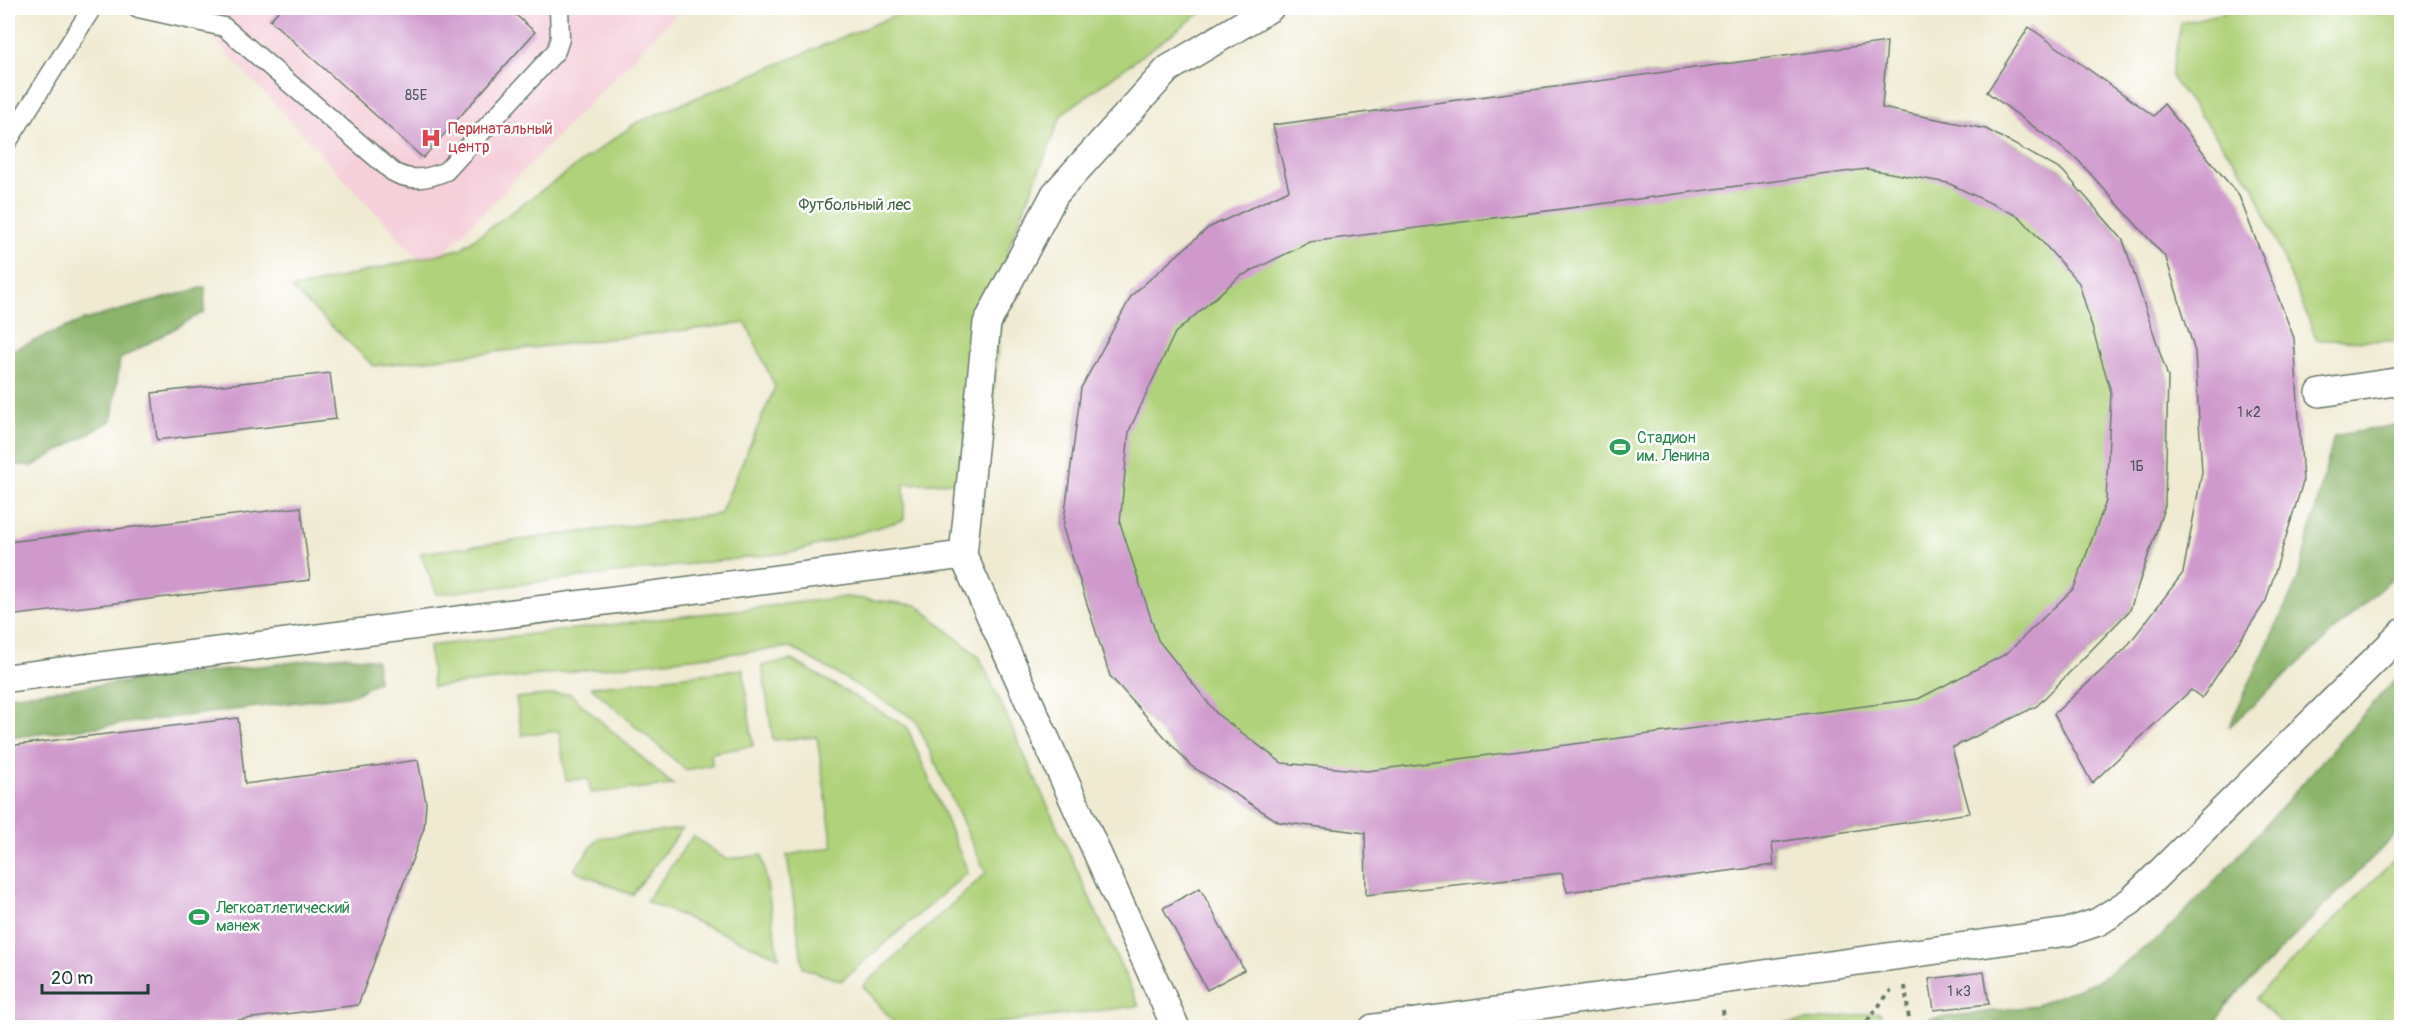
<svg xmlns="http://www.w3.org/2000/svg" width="2409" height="1035" font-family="Pangolin,sans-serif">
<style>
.built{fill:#f5cfda}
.green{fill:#b0d27a;stroke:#688857;stroke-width:1.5}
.forest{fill:#8cb46a;stroke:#56784f;stroke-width:1.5}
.building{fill:#cf99cc;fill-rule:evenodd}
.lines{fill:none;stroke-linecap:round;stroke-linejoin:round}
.service-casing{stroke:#687a6b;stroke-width:21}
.pedestrian-casing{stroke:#687a6b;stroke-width:30}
.path{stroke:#687a6b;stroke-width:4;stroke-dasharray:4.5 4.5;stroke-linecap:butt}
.service{stroke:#fff;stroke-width:18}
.pedestrian{stroke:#fff;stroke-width:27}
.labels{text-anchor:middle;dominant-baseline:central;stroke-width:5;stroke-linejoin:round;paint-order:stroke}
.number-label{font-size:14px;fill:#4b545a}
.health-label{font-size:16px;fill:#be3a42;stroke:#fff;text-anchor:start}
.park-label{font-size:16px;fill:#436246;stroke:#fff}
.leisure-label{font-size:16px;fill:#27864d;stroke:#fff;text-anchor:start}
</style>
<rect width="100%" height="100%" fill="#fff"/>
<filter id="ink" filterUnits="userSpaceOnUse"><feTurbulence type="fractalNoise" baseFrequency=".0167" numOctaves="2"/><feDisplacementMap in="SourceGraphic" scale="12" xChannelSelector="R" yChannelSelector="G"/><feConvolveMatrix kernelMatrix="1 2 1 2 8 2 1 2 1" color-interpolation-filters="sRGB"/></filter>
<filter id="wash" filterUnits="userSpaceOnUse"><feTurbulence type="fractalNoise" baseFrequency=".008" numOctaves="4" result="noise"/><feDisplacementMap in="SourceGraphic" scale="24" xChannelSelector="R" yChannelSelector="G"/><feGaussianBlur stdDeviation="1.35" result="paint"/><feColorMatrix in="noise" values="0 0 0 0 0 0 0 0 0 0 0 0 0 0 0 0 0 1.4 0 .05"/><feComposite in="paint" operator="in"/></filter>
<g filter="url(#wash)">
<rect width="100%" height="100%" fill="#efead1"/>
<path class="built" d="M185 8H682L428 269Z"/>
<path class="green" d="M913 8H1214L1206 9 1062 114 1008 249 984 481 904 484V520L794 552 437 594 420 553 720 514 775 387 746 323 374 366 292 289 460 249 636 123Z
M2245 8H2401V341L2317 340 2253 185 2171 77 2181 23Z
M1887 42 1882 108 1986 129 2063 171 2123 240 2168 377 2165 505 2130 610 2037 706 1952 748 1970 813 1773 843 1774 865 1562 873 1366 895 1365 833 1279 822 1191 766 1110 676 1063 528 1081 388 1132 295 1289 190 1273 125Z
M846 597 917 605 980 658 1139 1006 964 1027H898L863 986 986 873 915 719 791 647 433 687 429 646Z
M792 660 907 727 968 872 841 981 803 968 787 855 833 847 817 737 773 740 762 665Z
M743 669 753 746 711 753 712 765 686 770 591 687Z
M569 693 673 785 591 793 588 779 566 780 559 731 522 735 516 698Z
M682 829 632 895 574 870 598 838Z
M693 836 726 859 762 855 779 957 646 901Z
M2401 853V1027H2285L2256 998Z
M1880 1012 1882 1027H1754Z"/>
<path class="forest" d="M205 287 204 312 120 359 112 420 33 466 8 464V352L81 321Z
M2401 424V570L2229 727 2298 579 2334 436Z
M345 656 376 660 378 681 354 695 8 738V696Z
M2401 672V829L2225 1006 2216 1024 2219 1027H1928L1930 1019 2034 1006 2101 979 2161 936 2223 873Z"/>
<g id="blocks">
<path class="building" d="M281 8H508L535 32 423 158 270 20Z
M2029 27 2154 116 2164 104 2239 196 2294 338 2303 482 2266 601 2202 698 2191 690 2092 783 2054 714 2125 649 2183 573 2202 472 2195 352 2166 258 2077 159 1987 92Z
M1887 42 1882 108 1986 129 2063 171 2123 240 2168 377 2165 505 2130 610 2037 706 1952 748 1970 813 1772 843 1774 865 1567 892 1562 873 1366 895 1365 833 1279 822 1191 766 1110 676 1063 528 1081 388 1132 295 1208 228 1289 190 1273 125ZM1867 169 1948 183 2020 217 2079 283 2111 392 2106 501 2074 588 2006 654 1918 699 1367 771 1282 763 1217 714 1158 640 1120 523 1129 431 1175 333 1239 277 1310 242Z
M330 373 336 419 157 440 152 393Z
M301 507 310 580 8 616V542Z
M238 718 245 784 418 760 426 803 424 828 358 1005 172 1028H8V746Z
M1200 888 1244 970 1207 990 1163 908Z
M1984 972 1989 1004 1934 1010 1929 979Z"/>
</g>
</g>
<g filter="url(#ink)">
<use href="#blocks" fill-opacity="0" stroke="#687a6b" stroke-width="1.5"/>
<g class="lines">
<g class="service-casing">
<path id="service" d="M138 8 224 27 393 172C411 182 428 179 446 171L556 51 560 39 559 8
M8 141 92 8"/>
</g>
<g class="pedestrian-casing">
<path id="pedestrian" d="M2320 393 2402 381
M963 555 987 323 1055 194 1168 69 1270 8
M8 678 963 555 1176 1028
M1373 1028 2068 932 2098 922 2131 901 2402 633"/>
</g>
<path class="path" d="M1905 986 1910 1028
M1723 1010 1725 1028
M1862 1028 1891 990"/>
<use href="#service" class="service"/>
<use href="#pedestrian" class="pedestrian"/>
</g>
</g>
<defs>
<g id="hospital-bare" transform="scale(1.62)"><path d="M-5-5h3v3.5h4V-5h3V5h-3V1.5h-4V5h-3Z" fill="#e0444e" stroke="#fff" stroke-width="2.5" paint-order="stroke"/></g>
<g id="stadium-bare" transform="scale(1.62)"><path d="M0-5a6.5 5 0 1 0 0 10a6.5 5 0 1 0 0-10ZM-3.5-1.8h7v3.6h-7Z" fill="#2e9e5b" stroke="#fff" stroke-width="2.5" paint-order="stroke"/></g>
</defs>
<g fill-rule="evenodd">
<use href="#hospital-bare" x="431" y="138"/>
<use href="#stadium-bare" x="1620" y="447"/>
<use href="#stadium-bare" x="199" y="917"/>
</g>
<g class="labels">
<g class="number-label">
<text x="416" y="95">85Е</text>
<text x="2249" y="412">1 к2</text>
<text x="2137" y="466">1Б</text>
<text x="1959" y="991">1 к3</text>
</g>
<g class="health-label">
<text x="448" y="129">Перинатальный<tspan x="448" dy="18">центр</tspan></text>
</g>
<g class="park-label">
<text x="855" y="205">Футбольный лес</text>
</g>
<g class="leisure-label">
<text x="1637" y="438">Стадион<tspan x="1637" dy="18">им. Ленина</tspan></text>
<text x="216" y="908">Легкоатлетический<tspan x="216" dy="18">манеж</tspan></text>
</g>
</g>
<rect width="2409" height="1035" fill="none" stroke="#fff" stroke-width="30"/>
<path d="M42 984v9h106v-9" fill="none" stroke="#1f3d34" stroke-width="3"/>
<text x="51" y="984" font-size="18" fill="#1f3d34" stroke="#ffffff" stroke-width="4.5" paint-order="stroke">20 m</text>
</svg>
